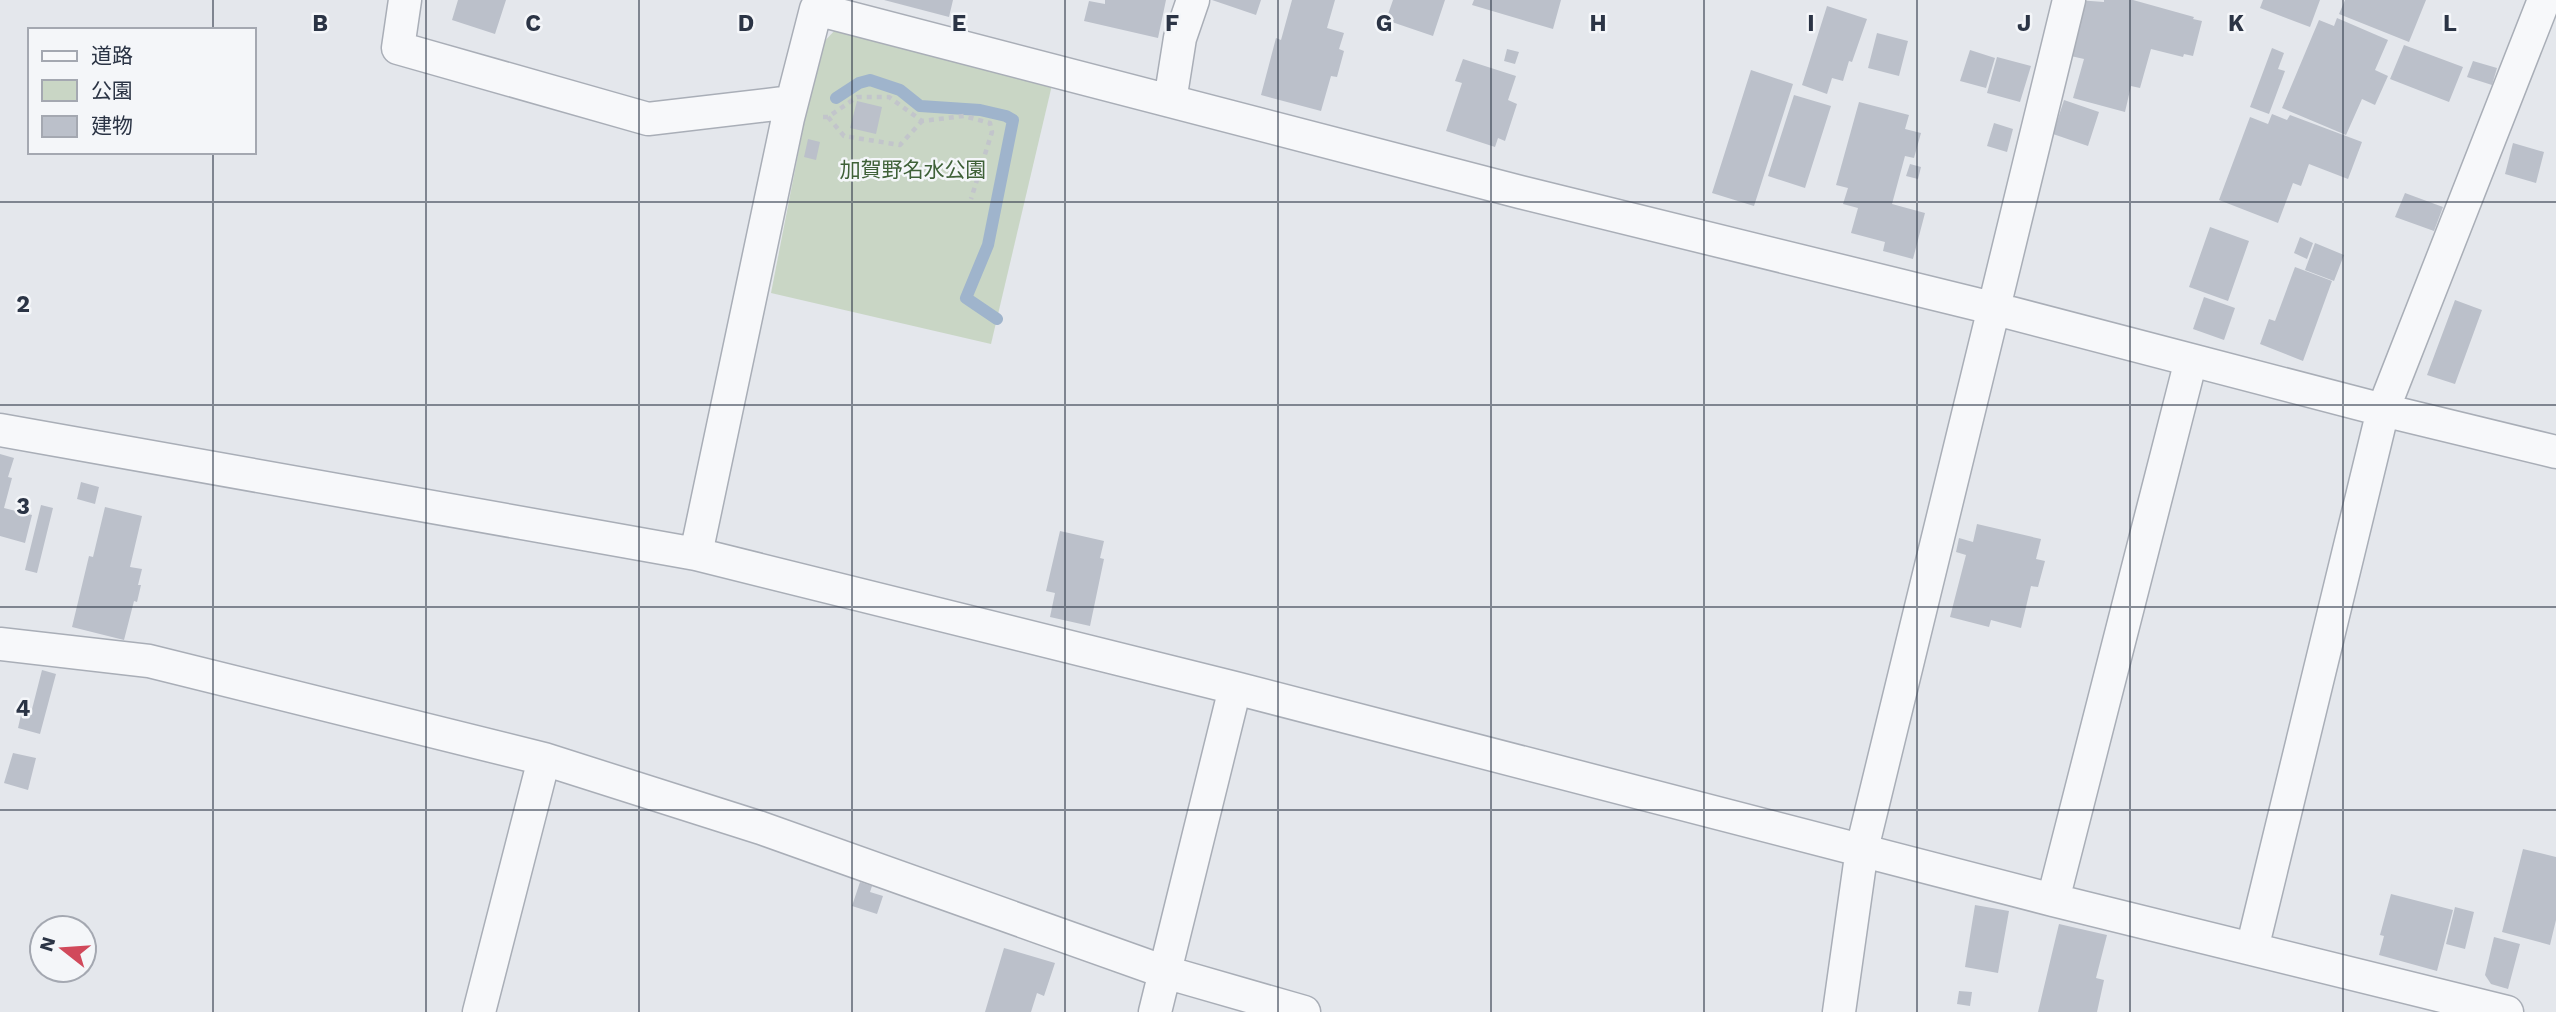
<svg xmlns="http://www.w3.org/2000/svg" width="2556" height="1012" font-family="'Work Sans','Noto Sans JP',sans-serif">
<style>
.green{fill:#c9d6c5}
.lines{fill:none;stroke-linecap:round;stroke-linejoin:round}
.stream{stroke:#9fb4cc;stroke-width:12}
.building{fill:#bbc0ca}
.minor-casing{stroke:#a9aeb7;stroke-width:35}
.path{stroke:#c2c5cb;stroke-width:4.5;stroke-dasharray:5 5;stroke-linecap:butt}
.minor{stroke:#f7f8fa;stroke-width:32}
.grid{fill:none;stroke:#2b3445;stroke-width:2;stroke-opacity:0.55}
.labels{text-anchor:middle;dominant-baseline:central;stroke-width:5;stroke-linejoin:round;paint-order:stroke}
.park-label{font-size:21px;fill:#3f6138;stroke:#f4f6f9}
.grid-label{font-size:23px;text-anchor:middle;font-weight:bold;fill:#2b3445;stroke:#f4f6f9;stroke-width:5;stroke-linejoin:round;paint-order:stroke}
</style>
<rect width="100%" height="100%" fill="#e4e7ec"/>
<path class="green" d="M838 27 1052 85 991 344 771 293 819 47Z"/>
<g class="lines">
<path class="stream" d="M836 98 859 83 870 80 900 90 920 106 980 110 1006 116 1013 120 988 245 966 298 997 319"/>
</g>
<path class="building" d="M458 0H506L495 34 452 20Z
M884 0H953L949 17Z
M1105 0H1166L1158 38 1084 21 1089 1 1105 4Z
M1212 0H1261L1256 15Z
M1292 0H1335L1327 28 1344 33 1339 49 1344 51 1337 77 1331 76 1321 111 1261 95 1276 38 1281 40Z
M1393 0H1445L1433 36 1386 20Z
M1474 0H1561L1553 29 1472 5Z
M2077 0 2104 2V0H2133L2194 17 2193 19 2202 21 2193 56 2184 54 2183 57 2151 49 2140 88 2131 86 2125 112 2073 98 2084 59 2062 54Z
M2263 0H2320L2310 27 2260 8Z
M2345 0H2426L2409 42 2339 14Z
M1827 6 1867 19 1852 62 1849 61 1843 81 1832 78 1827 94 1802 85Z
M2337 18 2388 40 2375 70 2388 76 2375 105 2362 99 2346 135 2282 108 2319 20 2334 26Z
M1877 33 1908 41 1899 76 1868 68Z
M2404 45 2463 67 2449 102 2390 79Z
M2272 48 2284 53 2278 69 2285 71 2269 114 2250 107Z
M1507 49 1519 52 1515 64 1504 61Z
M1970 50 1995 58 1986 88 1960 81Z
M1997 57 2031 66 2020 102 1987 93Z
M1463 59 1516 76 1508 100 1517 104 1505 141 1498 138 1495 147 1446 131 1462 83 1455 81Z
M2473 61 2497 68 2492 85 2467 77Z
M1751 70 1793 84 1754 206 1712 193Z
M1794 95 1831 106 1805 188 1768 176Z
M2064 100 2099 112 2088 146 2053 134Z
M857 101 882 107 876 134 850 128Z
M1859 102 1909 115 1905 129 1921 133 1914 158 1905 156 1892 204 1925 213 1913 259 1883 251 1885 242 1851 233 1858 208 1843 204 1848 188 1836 185Z
M2272 114 2287 120 2290 115 2362 142 2348 179 2309 164 2301 186 2293 183 2278 223 2219 200 2250 117 2268 124Z
M1994 123 2013 129 2007 152 1987 146Z
M808 139 820 142 816 160 804 157Z
M2513 143 2544 152 2536 183 2505 174Z
M1910 164 1921 167 1918 179 1906 176Z
M2405 193 2443 207 2434 231 2395 217Z
M2210 227 2249 241 2228 301 2189 287Z
M2300 237 2313 243 2307 259 2294 253Z
M2315 243 2344 255 2334 281 2305 270Z
M2295 267 2332 281 2303 361 2260 344 2269 319 2275 321Z
M2204 297 2235 308 2224 340 2193 329Z
M2455 300 2482 310 2455 384 2427 375Z
M0 454 14 458 8 477 12 478 4 508 32 515 25 543 0 536Z
M81 482 99 487 95 504 77 499Z
M41 505 53 508 37 573 25 570Z
M105 507 142 516 130 567 142 569 138 585H141L137 602 134 601 124 640 72 627 89 556 93 557Z
M1977 524 2041 539 2036 559 2045 561 2038 587 2031 586 2021 628 1991 620 1989 627 1950 617 1966 555 1956 552 1959 538 1973 542Z
M1060 531 1104 541 1100 558 1104 559 1090 626 1050 617 1055 593 1046 591Z
M42 670 56 674 40 734 18 728 21 715 30 717Z
M13 753 36 758 28 790 4 783Z
M2523 849 2556 857V920L2550 945 2502 932Z
M860 882 872 886 870 892 883 896 877 914 852 906Z
M2391 894 2453 910 2437 971 2379 955 2384 936 2380 935Z
M1975 905 2009 911 1998 973 1965 967Z
M2455 907 2474 912 2465 949 2446 944Z
M2059 924 2107 935 2096 978 2104 980 2097 1012H2038Z
M2494 937 2520 944 2508 989 2491 984 2485 975Z
M1004 948 1055 963 1044 996 1037 993 1031 1012H985Z
M1959 991 1972 992 1970 1006 1957 1004Z"/>
<g class="lines">
<g class="minor-casing">
<path id="minor" d="M405 0 398 48 648 119 792 102
M1170 101 1180 38 1193 0
M0 430 696 554 1235 688 2053 900 2507 1012
M696 554 788 118 816 9 1520 192 1992 308 2383 410 2556 452
M0 644 149 661 544 759 761 828 1165 972 1304 1012
M2053 900 2191 360
M2252 949 2383 410 2544 0
M479 1012 544 759
M1155 1012 1235 688
M1839 1012 1862 849 2069 0"/>
</g>
<path class="path" d="M823 117H828L857 97H889L922 121 964 116 990 123 992 132 971 199
M828 117 844 136 900 145 922 121"/>
<use href="#minor" class="minor"/>
</g>
<path class="grid" d="M213 0V30M426 0V1012M639 0V1012M852 0V1012M1065 0V1012M1278 0V1012M1491 0V1012M1704 0V1012M1917 0V1012M2130 0V1012M2343 0V1012M213 152V1012M0 202H2556M0 405H2556M0 607H2556M0 810H2556"/>
<g class="labels">
<g class="park-label">
<text x="913" y="169">加賀野名水公園</text>
</g>
</g>
<g class="grid-label">
<text x="320" y="31">B</text>
<text x="533" y="31">C</text>
<text x="746" y="31">D</text>
<text x="959" y="31">E</text>
<text x="1172" y="31">F</text>
<text x="1384" y="31">G</text>
<text x="1598" y="31">H</text>
<text x="1811" y="31">I</text>
<text x="2024" y="31">J</text>
<text x="2236" y="31">K</text>
<text x="2450" y="31">L</text>
<text x="23" y="312">2</text>
<text x="23" y="514">3</text>
<text x="23" y="716">4</text>
</g>
<rect x="28" y="28" width="228" height="126" fill="#f4f6f9" stroke="#a4a8b1" stroke-width="2"/>
<rect x="42" y="51" width="35" height="10" fill="#f7f8fa" stroke="#a4a8b1" stroke-width="2"/>
<text x="91" y="63" font-size="21" fill="#2b3445">道路</text>
<rect x="42" y="80" width="35" height="21" fill="#c9d6c5" stroke="#a4a8b1" stroke-width="2"/>
<text x="91" y="98" font-size="21" fill="#2b3445">公園</text>
<rect x="42" y="116" width="35" height="21" fill="#bbc0ca" stroke="#a4a8b1" stroke-width="2"/>
<text x="91" y="133" font-size="21" fill="#2b3445">建物</text>
<g transform="translate(63 949) rotate(287)"><circle r="33" fill="#f4f6f9" stroke="#a4a8b1" stroke-width="2"/>
<path d="M0-5L12 26L0 18L-12 26Z" fill="#d1495b"/>
<text y="-10" font-size="19" font-weight="bold" text-anchor="middle" fill="#2b3445">N</text>
</g>
</svg>
